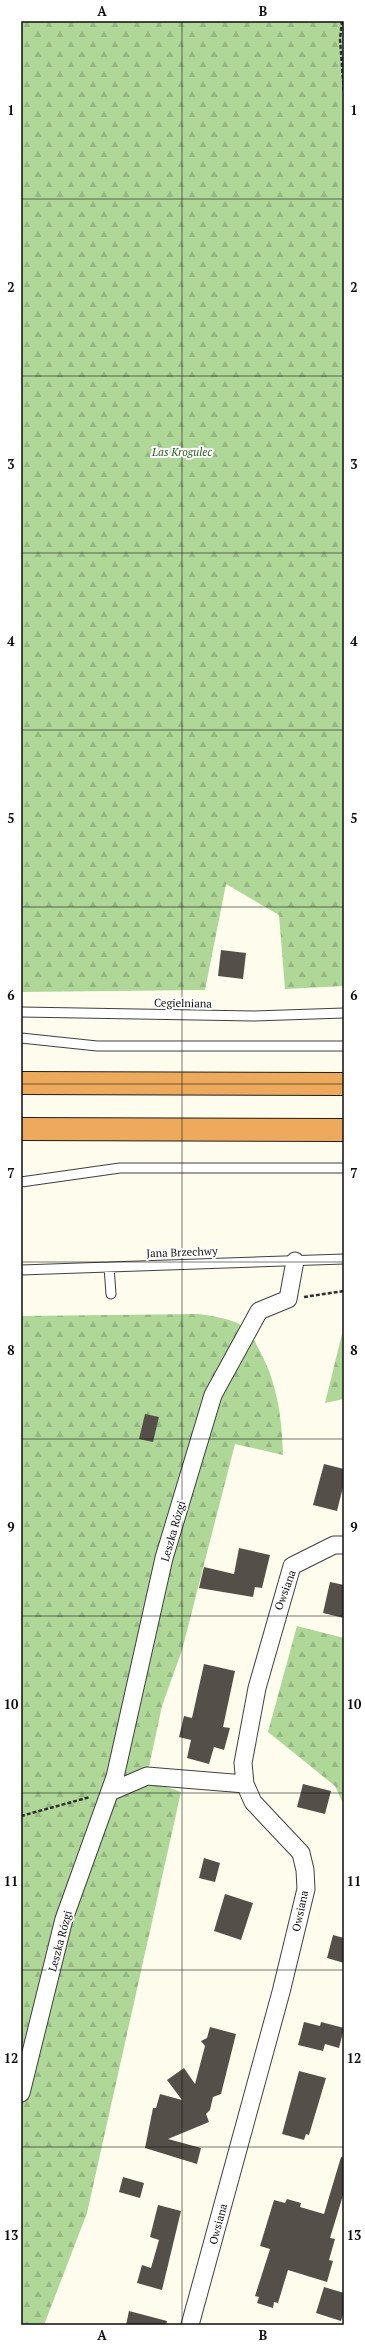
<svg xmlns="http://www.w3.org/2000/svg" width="365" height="2346" font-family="'PT Serif',serif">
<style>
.forest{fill:url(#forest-firs)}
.building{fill:#554f49}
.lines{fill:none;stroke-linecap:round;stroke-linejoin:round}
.lane-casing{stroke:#404040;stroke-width:11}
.street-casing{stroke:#404040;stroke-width:19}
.highway-casing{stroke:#1e1e1e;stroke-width:24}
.path{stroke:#2f2f2f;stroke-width:2.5;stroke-dasharray:4 2;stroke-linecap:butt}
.lane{stroke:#fff;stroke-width:9}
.street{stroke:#fff;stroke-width:17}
.highway{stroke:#edaa5c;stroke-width:22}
.grid{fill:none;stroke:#0d0d0d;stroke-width:1;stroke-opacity:0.55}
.labels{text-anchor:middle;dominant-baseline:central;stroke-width:4;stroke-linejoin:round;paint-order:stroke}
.park-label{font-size:11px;font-style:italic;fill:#286120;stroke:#fff}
.street-label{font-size:11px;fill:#0d0d0d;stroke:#fff}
.neatline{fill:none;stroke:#0d0d0d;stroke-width:1.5}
.grid-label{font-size:13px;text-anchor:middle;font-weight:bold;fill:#0d0d0d}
</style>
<defs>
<pattern id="forest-firs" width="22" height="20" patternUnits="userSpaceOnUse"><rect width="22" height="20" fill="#afd798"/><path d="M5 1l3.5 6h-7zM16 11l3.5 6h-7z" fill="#95b782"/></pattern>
</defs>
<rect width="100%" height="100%" fill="#fefced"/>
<path class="forest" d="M21 21H344V986L285 989 279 915 226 884 205 990 21 992Z
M199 1314C216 1317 234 1318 248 1330 252 1334 255 1341 257 1346 277 1380 282 1417 283 1455L235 1444 182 1650 162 1706 147 1776 153 1782 181 1792 87 2213 44 2325H21V1316Z
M344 1332V1399L325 1403 342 1334Z
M297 1626 344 1638V1805L335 1786 268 1732Z"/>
<path class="building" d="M221 950 246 953 243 979 218 976Z
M145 1414 159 1417 153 1442 139 1439Z
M324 1464 344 1469V1483L337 1511 313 1505Z
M239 1548 270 1555 262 1588 255 1587 253 1597 199 1588 204 1567 234 1574Z
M330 1582 344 1585V1618L323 1613Z
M204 1664 235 1671 223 1727 230 1728 224 1750 214 1747 209 1764 187 1758 191 1740 179 1737 184 1716 192 1718Z
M303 1784 331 1791 325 1814 297 1807Z
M204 1858 220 1863 215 1882 199 1878Z
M225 1894 253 1903 241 1940 214 1931Z
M333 1935 344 1938V1963L327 1958Z
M304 2022 320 2026 321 2022 344 2028 339 2048 325 2044 323 2051 298 2045Z
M210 2027 236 2034 221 2094 213 2097 210 2110 206 2114 209 2122 168 2139 201 2148 197 2164 145 2148 153 2108H156L160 2094 182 2100 167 2080 184 2068 195 2084 205 2046 201 2041 207 2038Z
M299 2071 326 2078 309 2135 306 2134 304 2140 282 2134Z
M341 2157 344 2158V2192L330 2238 335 2239 329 2260 333 2261 327 2282 288 2270 278 2303 274 2302 273 2308 257 2303 259 2297 255 2296 270 2249 260 2246 274 2200 285 2203 287 2199 301 2203 300 2207 324 2214Z
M123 2177 144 2183 140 2198 119 2192Z
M158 2205 181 2211 162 2290 137 2283 142 2265 151 2268 159 2240 150 2237Z
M324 2287 344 2293V2311L341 2321 316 2313Z
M129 2311 167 2321 166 2325H126Z"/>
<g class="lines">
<g class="lane-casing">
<path id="lane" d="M21 1012 254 1016 344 1013
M21 1038 97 1046H344
M21 1182 120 1168H344
M109 1267 111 1294
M21 1270 344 1259"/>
</g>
<g class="street-casing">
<path id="street" d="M110 1792 147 1776 245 1784
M21 2093 64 1919 115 1777 164 1558 213 1395 259 1311 288 1299 295 1261
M190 2325 281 1992 306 1889 305 1870 301 1853 253 1802 245 1784 243 1763 257 1688 292 1566 334 1545H344"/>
</g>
<g class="highway-casing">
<path id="highway" d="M21 1083 344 1084
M21 1129 344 1130"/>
</g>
<path class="path" d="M342 21 340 39 344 93
M304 1297 344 1291
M21 1816 90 1797"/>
<use href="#lane" class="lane"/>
<use href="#street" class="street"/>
<use href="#highway" class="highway"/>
</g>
<path class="grid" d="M182 21V2325M21 199H344M21 376H344M21 553H344M21 730H344M21 907H344M21 1084H344M21 1262H344M21 1439H344M21 1616H344M21 1793H344M21 1970H344M21 2147H344"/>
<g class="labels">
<g class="park-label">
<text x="182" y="452">Las Krogulec</text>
</g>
<g class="street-label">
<text transform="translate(183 1003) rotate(1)">Cegielniana</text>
<text transform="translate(182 1252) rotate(-2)">Jana Brzechwy</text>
<text transform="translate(173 1531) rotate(-74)">Leszka Rózgi</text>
<text transform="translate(285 1590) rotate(-70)">Owsiana</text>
<text transform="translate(300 1911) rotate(-78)">Owsiana</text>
<text transform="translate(60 1941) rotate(-75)">Leszka Rózgi</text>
<text transform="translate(218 2224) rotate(-75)">Owsiana</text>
</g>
</g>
<rect width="365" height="2346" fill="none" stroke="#ffffff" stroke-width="44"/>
<rect x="22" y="22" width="321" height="2302" class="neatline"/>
<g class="grid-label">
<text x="102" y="16">A</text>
<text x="263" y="16">B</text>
<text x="11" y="115">1</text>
<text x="354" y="115">1</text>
<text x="11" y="292">2</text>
<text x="354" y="292">2</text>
<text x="11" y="469">3</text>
<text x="354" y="469">3</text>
<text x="11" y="646">4</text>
<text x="354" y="646">4</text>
<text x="11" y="823">5</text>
<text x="354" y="823">5</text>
<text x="11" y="1000">6</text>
<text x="354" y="1000">6</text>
<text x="11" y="1178">7</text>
<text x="354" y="1178">7</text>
<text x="11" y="1355">8</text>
<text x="354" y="1355">8</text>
<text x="11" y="1532">9</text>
<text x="354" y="1532">9</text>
<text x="11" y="1709">10</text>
<text x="354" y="1709">10</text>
<text x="11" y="1886">11</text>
<text x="354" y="1886">11</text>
<text x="11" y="2063">12</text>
<text x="354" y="2063">12</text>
<text x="11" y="2240">13</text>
<text x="354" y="2240">13</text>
<text x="102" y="2340">A</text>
<text x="263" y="2340">B</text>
</g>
</svg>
